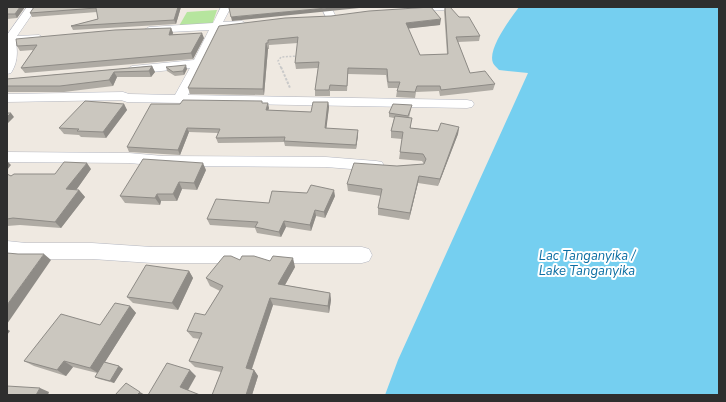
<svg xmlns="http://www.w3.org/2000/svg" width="726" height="402" font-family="'Nunito Sans',sans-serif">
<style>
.green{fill:#b6e59e}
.water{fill:#75cff0}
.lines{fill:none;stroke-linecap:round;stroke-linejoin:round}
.street-casing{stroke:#b4b7c1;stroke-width:1}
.path-far1{stroke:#c9c9c9;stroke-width:1.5;stroke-dasharray:2 1.5;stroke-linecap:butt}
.path{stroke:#c9c9c9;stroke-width:2;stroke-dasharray:2.5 1.5;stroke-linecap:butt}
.street{fill:#fff;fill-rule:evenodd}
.wall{fill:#afaba4}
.shaded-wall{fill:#8e8b86}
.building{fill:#cbc7bf;stroke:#8e8b86}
.labels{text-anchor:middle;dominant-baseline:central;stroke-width:4;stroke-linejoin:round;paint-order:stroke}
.water-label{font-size:13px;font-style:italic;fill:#0d6fa3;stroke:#fff}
</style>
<rect width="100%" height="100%" fill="#efe9e1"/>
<path class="green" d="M217 10 212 25 179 26 187 12Z"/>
<path class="water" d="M519 7H719V395H385L398 360 528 73 499 70C497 68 494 65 493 63 487 49 511 18 519 7Z"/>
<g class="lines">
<g class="street-casing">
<path id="street" d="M27 7H37L17 36 39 35 44 38 39 41 16 43C18 53 17 64 11 73L7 74V35Z
M221 7H231L223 22 242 21 247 24 242 27 220 29 188 95 467 100 472 101 474 104 472 107 467 108 127 102 121 100 7 102V94L123 92 129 94 175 95 190 68 132 74 126 70 132 66 194 60 209 30 149 33 144 30 149 27 213 23Z
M321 7H331L336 17 335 19H327Z
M408 7H449L444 10 405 12 403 10 405 8Z
M7 152 129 153 163 156 326 157 376 161 382 162 384 166 382 170 376 171 326 167 163 166 129 163 7 162Z
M7 241 26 243H92L152 247H362L369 249 372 255 369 261 362 263H152L92 259H26L7 257Z"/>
</g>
<path class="path-far1" d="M281 68 278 61 281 57 299 56"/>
<path class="path" d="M281 67 290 88"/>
<use href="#street" class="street"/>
</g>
<path class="wall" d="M7 7H25L17 18 7 19Z
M34 7H181L176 24 73 30 71 26 98 19 97 12 32 17 30 13Z
M445 7 459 17 480 36 479 41 458 42 470 73 495 84 493 90 440 96 439 91 416 92 415 98 396 97 397 91 398 88H388L386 75 348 74 347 91H330V96H315V90L318 68 296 69 295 63 298 43 269 45V49H268L264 95 190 94 188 88 219 26 440 25 408 28 420 55 447 54 444 11Z
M171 28 173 33 172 34 204 38 193 59 25 73 21 68 33 50 20 51 17 46Z
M152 66 155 72 151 77H117L113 86 64 92H7V79Z
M166 67 187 69 184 75 175 76 167 71Z
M262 101V103L269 108 268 110 311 112 328 102 329 107 326 128 358 135 356 149 285 146 284 142 218 143 216 138 218 133 189 132 180 155 129 152 127 147 180 104Z
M124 104 127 110 106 138 81 137 79 135 64 134 59 128Z
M411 109 409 118 411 128 438 131 459 127 458 134 438 186 418 183 409 220 378 215V208L381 196 348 191 347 184 397 166 424 164 422 161 399 159 402 139 391 138V131L394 118 389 117V113Z
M91 169 76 190H79L85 197 61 228 20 225 7 226V174L11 176 55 174Z
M206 170 197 190 182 189 177 201H161L160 205 125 203 120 196Z
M335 196 325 218 316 216 311 231 286 227 281 237 257 233 255 228 210 225 207 219 269 203Z
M240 260 270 261 295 267 285 285 330 293 331 300 329 313 273 305 252 369 254 370 258 376 252 395H212L221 372 195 367 189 361 200 339 193 338 187 331 205 315 220 291 210 286 206 278Z
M189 271 193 278 178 310 133 303 127 297Z
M130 306 136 313 105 362 119 366 123 369 114 383 99 379 95 377 97 373 73 367 66 376 34 366 24 361 100 325Z"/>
<path class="shaded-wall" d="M20 7H25L17 18 15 14Z
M178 7H181L176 24 174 20Z
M337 7H369L232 21 231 17Z
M441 19 440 25 405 29 406 23Z
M171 28 173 33 171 40 169 35Z
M202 33 204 38 193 59 191 53Z
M266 43 268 49 264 95 263 89Z
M186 65 187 69 184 75 183 71Z
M152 66 155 72 151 77 149 71Z
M114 72 117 77 113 86 109 80Z
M328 102 329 107 326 132 325 128Z
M268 103 269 108 267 114 266 110Z
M124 104 127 110 106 138 103 132Z
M11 113 14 117 7 124V117Z
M459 127 458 134 438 186 440 179Z
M187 128 189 132 180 155 178 150Z
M358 130V135L356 149V145Z
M7 161 11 165 7 170Z
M87 163 91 169 72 196 66 189Z
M203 163 206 170 197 190 194 183Z
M419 176 418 183 409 220 410 213Z
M179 182 182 189 177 201 173 194Z
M79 190 85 197 61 228 55 222Z
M334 190 335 196 325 218 324 212Z
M157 194 161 201 160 205 155 198Z
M315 210 316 216 311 231 310 225Z
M284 221 286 227 281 237 279 232Z
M44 254 51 260 7 324V305Z
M293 258 295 267 281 292 278 284Z
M189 271 193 278 178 310 172 303Z
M330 293 331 300 329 313 328 306Z
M270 298 273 305 250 374 246 368Z
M130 306 136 313 98 373 90 368Z
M7 329 10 331 7 335Z
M64 361 73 367 66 376 57 370Z
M119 366 123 369 114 383 110 381Z
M190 370 196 376 187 392 180 387Z
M254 370 258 376 252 395H246Z
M40 388 49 392 48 395H36Z
M140 392 145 395H137Z"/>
<path class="building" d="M7 7H20L15 14H7Z
M34 7H178L174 20 71 26 98 19 96 8 30 13Z
M230 7H337L231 17 229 8Z
M431 7 441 19 406 23 420 55 448 54 445 7H450L459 17H469L480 36 456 37 470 73 485 71 495 84 441 90 440 86H417L415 92 397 91 400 82H388L387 69 348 68 347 86 330 85 329 90H315L319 62 295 63 298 37 268 40V43H266L263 89 188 88 219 26 285 18 331 16 369 11Z
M171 28 169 35 202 33 191 53 21 68 37 45 17 46 16 39 115 30Z
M186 65 183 71 173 72 166 67Z
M152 66 149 71 114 72 109 80 60 86H7V79Z
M183 100 262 101V103H268L266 110 311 112 313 102H328L325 128 358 130 356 145 284 141 285 137 216 138 220 129 187 128 178 150 127 147 151 104H180Z
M85 101 124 104 103 132 77 131 79 129 59 128Z
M393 104 412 105 408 116 389 113Z
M7 113H11L7 117Z
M395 116 412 118 410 128 438 131 441 123 459 127 440 179 419 176 410 213 378 208 382 189 347 184 354 163 397 166 424 164 426 159 423 154 400 152 403 132 391 131Z
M143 159 203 163 194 183 179 182 173 194H157L155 198 120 196Z
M64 162 87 163 66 189 79 190 55 222 13 218 7 219V174L11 176 14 174H55Z
M311 185 334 190 324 212 315 210 310 225 284 221 279 232 255 227 258 222 207 219 216 199 269 203 272 191 307 193Z
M7 253 18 254H44L7 305Z
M224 256H231L240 260 242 256H254L270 261 273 256 293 258 278 284 330 293 328 306 270 298 246 368 254 370 246 395H212L223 367 189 361 202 333 187 331 195 313 205 315 223 286 206 278Z
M146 265 189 271 172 303 127 297Z
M115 303 130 306 90 368 64 361 57 370 24 361 61 314 100 325Z
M104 362 119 366 110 381 95 377Z
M167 363 190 370 180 387 200 395H148Z
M126 383 140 392 137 395H115Z
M7 386 40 388 36 395H7Z"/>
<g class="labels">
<g class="water-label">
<text x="587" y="256">Lac Tanganyika /<tspan x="587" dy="15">Lake Tanganyika</tspan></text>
</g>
</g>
<rect width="726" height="402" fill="none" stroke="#2e2e2e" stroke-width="16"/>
</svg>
